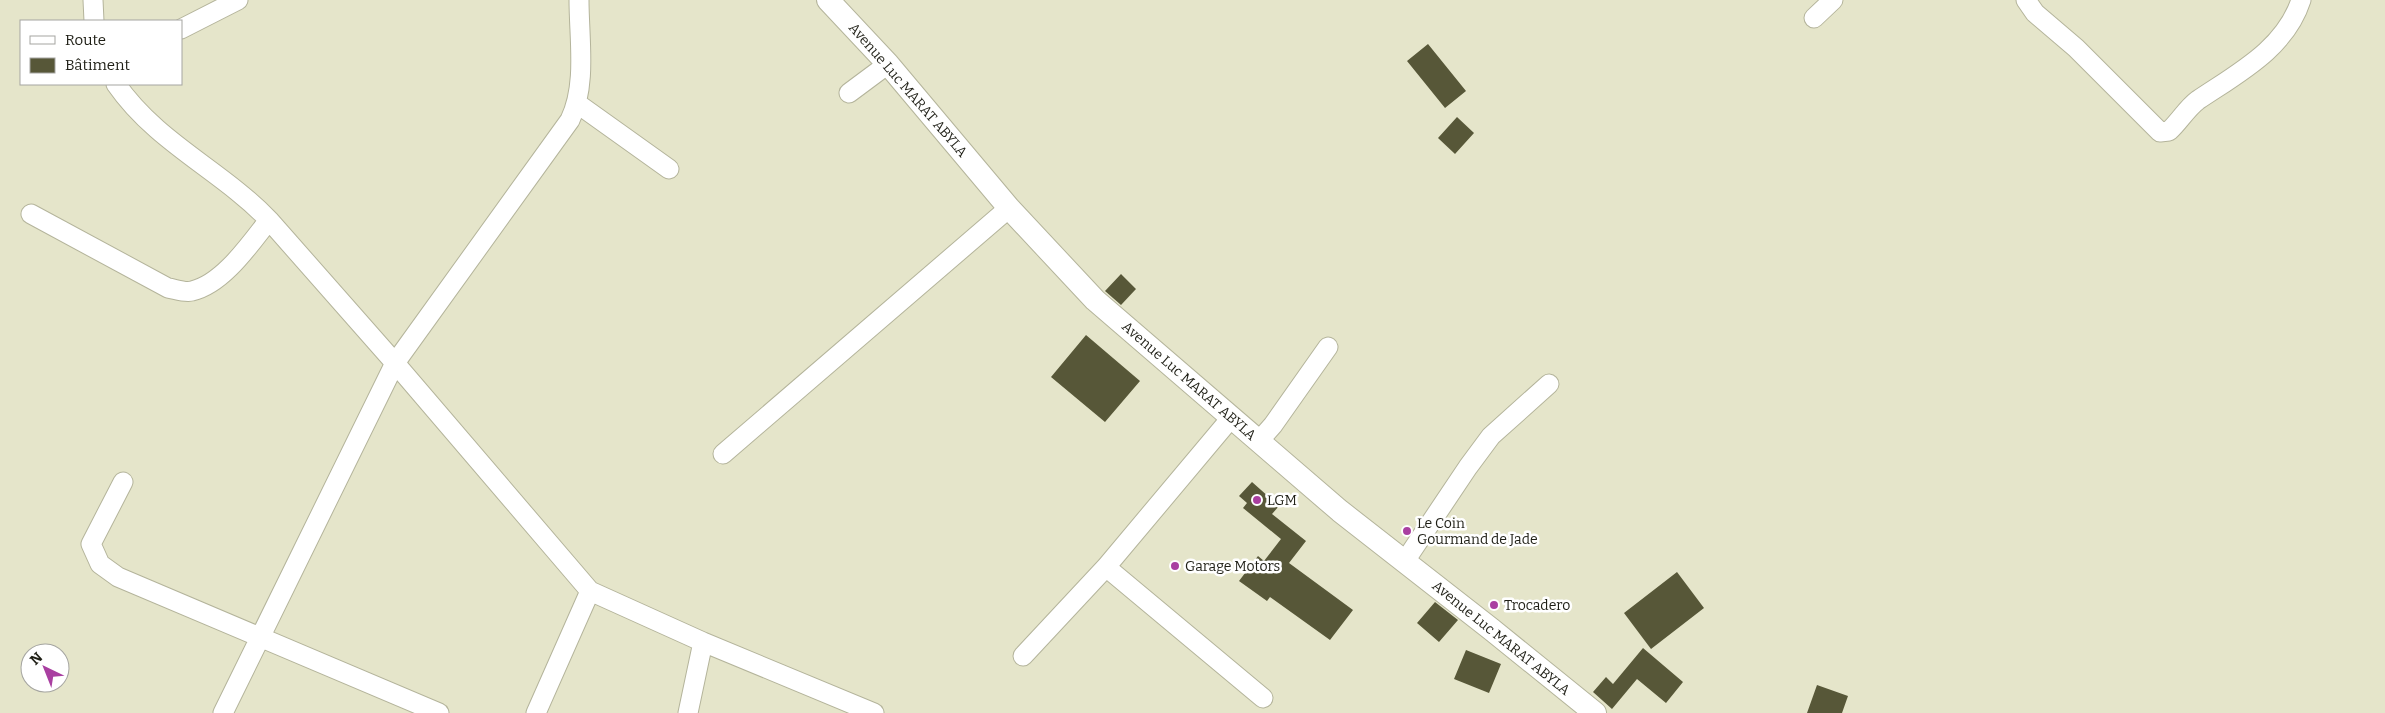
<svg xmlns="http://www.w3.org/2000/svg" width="2385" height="713" font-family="Bitter,serif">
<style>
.building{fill:#575738}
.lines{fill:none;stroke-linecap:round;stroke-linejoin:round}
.minor-casing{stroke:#b4b49b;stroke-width:21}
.tertiary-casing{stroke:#b4b49b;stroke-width:24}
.minor{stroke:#fff;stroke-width:19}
.tertiary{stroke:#fff;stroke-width:22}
.poi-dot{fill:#a93fa1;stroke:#fff;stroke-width:2}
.labels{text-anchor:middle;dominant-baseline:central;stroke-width:5;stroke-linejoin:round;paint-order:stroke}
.street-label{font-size:14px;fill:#1e1e15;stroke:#fff}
.poi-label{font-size:14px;fill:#1e1e15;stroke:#fff;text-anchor:start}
</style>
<rect width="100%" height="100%" fill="#e5e5ca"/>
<path class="building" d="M1428 44 1466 91 1445 108 1407 61Z
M1457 117 1474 133 1455 154 1438 138Z
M1121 274 1136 289 1121 305 1105 291Z
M1086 335 1140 381 1105 422 1051 377Z
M1252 482 1279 506 1272 514 1306 541 1289 563 1353 610 1330 640 1270 597 1267 601 1239 581 1258 556 1264 561 1281 539 1243 508 1247 503 1239 496Z
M1677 572 1704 608 1651 649 1624 613Z
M1435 602 1458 620 1439 642 1417 623Z
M1643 648 1683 682 1666 703 1637 679 1612 709 1593 692 1606 677 1613 684Z
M1466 650 1501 664 1489 693 1454 679Z
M1817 685 1848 696 1842 713H1807Z"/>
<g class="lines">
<g class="minor-casing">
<path id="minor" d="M93 0 94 21
M2026 0 2035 13 2076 48 2160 132 2169 131C2179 122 2187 108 2198 100 2238 73 2285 49 2301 0
M1814 18 1833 0
M181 29 238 0
M116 84C157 143 221 170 269 220L395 363 590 591 703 642 874 713
M849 93 888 64
M578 104 669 169
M31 214 168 288C175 289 185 293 192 291 223 284 250 244 269 220
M1259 441 1273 425 1328 347
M723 454 1009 208
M123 482 91 544 100 564 118 577 439 713
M1405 561 1468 467 1491 436 1549 384
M1106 567 1263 698
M1023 656 1106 567 1231 418
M223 713 395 363 570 120C587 85 579 39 579 0
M536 713 590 591
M688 713 703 642"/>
</g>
<g class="tertiary-casing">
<path id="tertiary" d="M828 0 888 64 1009 208 1095 300 1340 511 1491 629 1595 713"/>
</g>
<use href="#minor" class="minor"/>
<use href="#tertiary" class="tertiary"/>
</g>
<g class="poi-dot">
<circle cx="1257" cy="500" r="5"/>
<circle cx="1407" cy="531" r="5"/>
<circle cx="1175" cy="566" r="5"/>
<circle cx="1494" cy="605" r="5"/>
</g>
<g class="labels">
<g class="street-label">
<text transform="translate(908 90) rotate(49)">Avenue Luc MARAT ABYLA</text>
<text transform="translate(1189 381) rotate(41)">Avenue Luc MARAT ABYLA</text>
<text transform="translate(1501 638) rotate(39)">Avenue Luc MARAT ABYLA</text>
</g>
<g class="poi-label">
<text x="1267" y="500">LGM</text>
<text x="1417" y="523">Le Coin<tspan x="1417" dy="16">Gourmand de Jade</tspan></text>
<text x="1185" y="566">Garage Motors</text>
<text x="1504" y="605">Trocadero</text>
</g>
</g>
<rect x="20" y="20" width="162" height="65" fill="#ffffff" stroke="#a5a5a1"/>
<rect x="30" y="36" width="25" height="8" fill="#ffffff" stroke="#a5a5a1"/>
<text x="65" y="45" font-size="15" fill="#1e1e15">Route</text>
<rect x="30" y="58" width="25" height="15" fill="#575738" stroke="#a5a5a1"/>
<text x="65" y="70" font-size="15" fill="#1e1e15">Bâtiment</text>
<g transform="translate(45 668) rotate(317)"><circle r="24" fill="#ffffff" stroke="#a5a5a1"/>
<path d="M0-4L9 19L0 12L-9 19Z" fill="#a93fa1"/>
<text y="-8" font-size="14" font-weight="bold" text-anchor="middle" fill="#1e1e15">N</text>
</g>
</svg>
